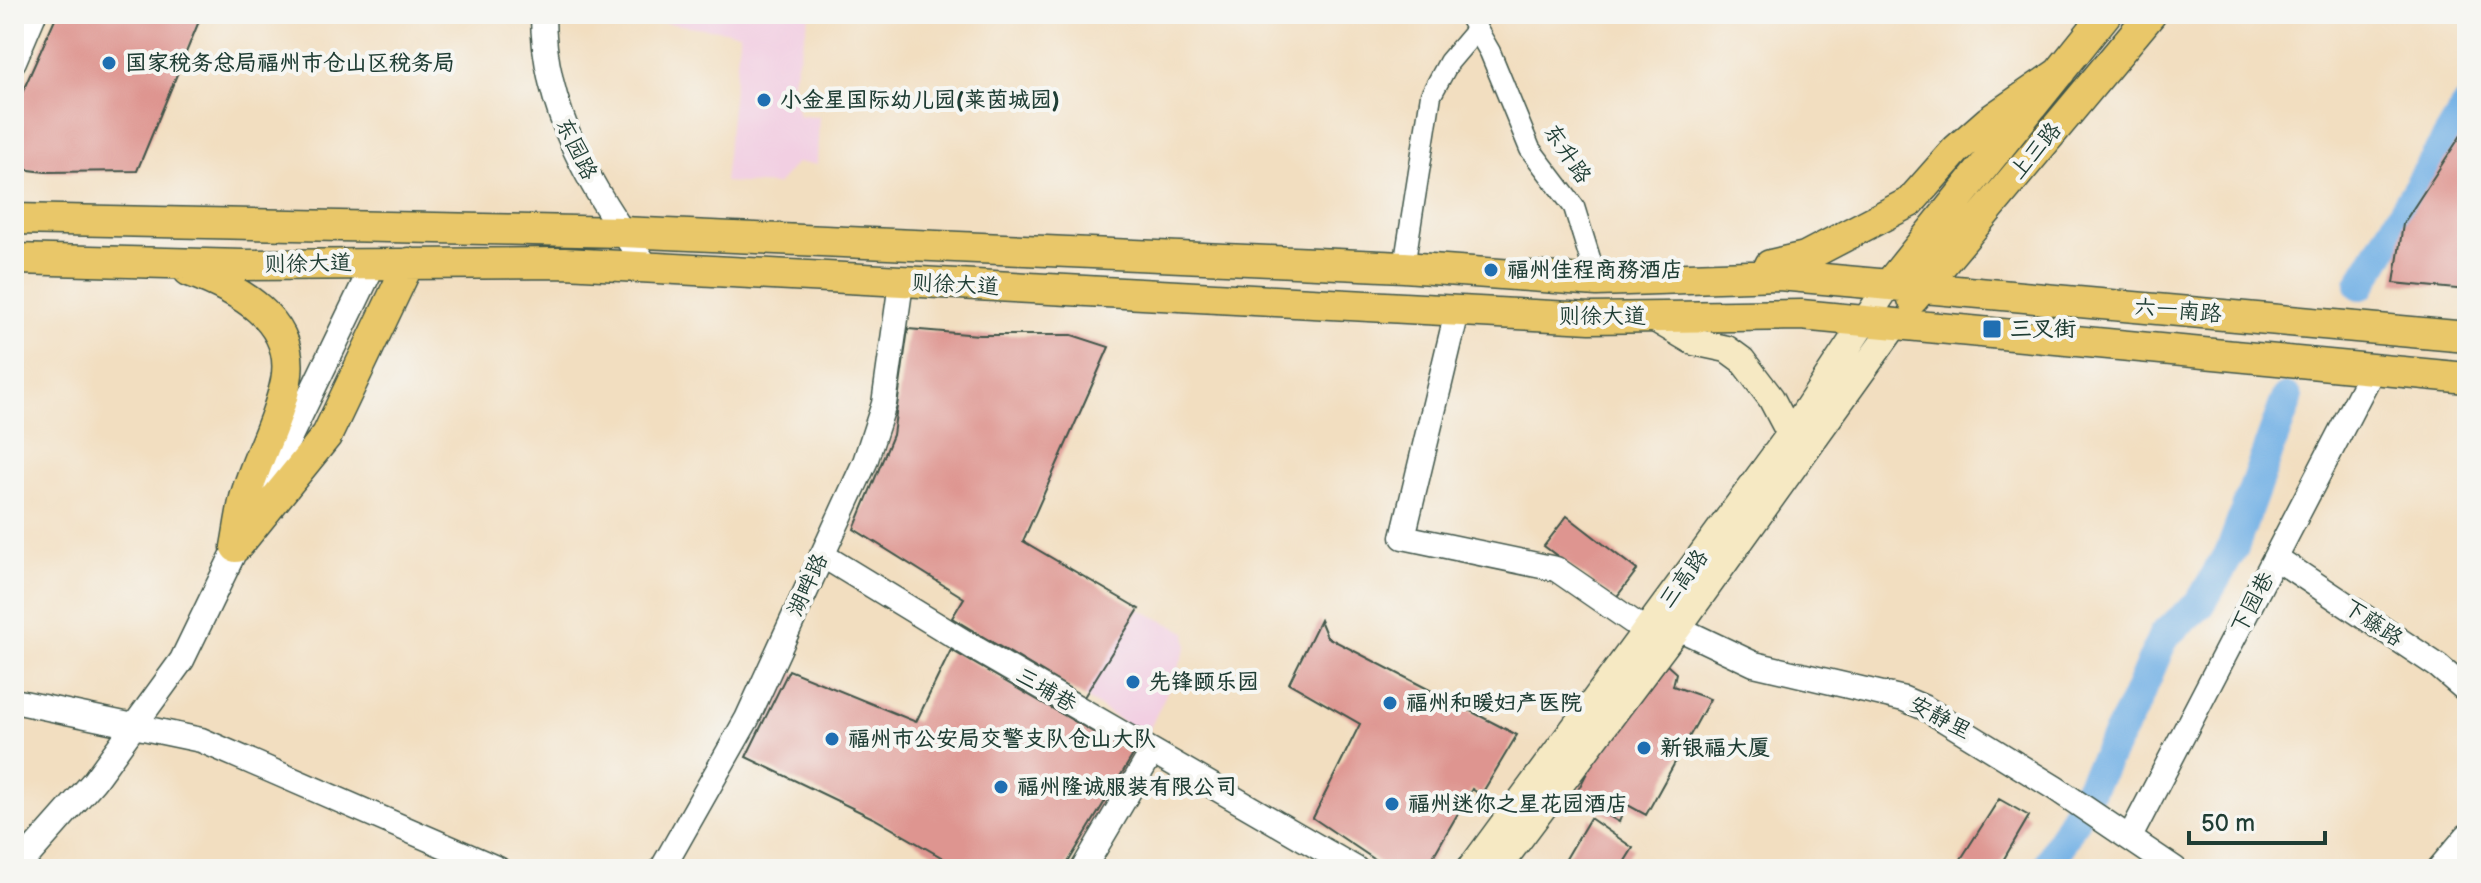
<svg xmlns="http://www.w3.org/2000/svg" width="2481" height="883" font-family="'Balsamiq Sans','LXGW WenKai TC',sans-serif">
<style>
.built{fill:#f2cfe2}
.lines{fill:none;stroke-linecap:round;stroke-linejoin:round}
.river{stroke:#73b1e5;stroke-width:32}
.building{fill:#de9590}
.minor-casing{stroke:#3f5549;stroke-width:23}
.tertiary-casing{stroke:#3f5549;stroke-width:27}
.secondary-casing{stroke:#3f5549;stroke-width:29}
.primary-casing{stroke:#3f5549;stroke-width:33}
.minor{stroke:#fff;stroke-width:20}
.tertiary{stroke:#fff;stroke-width:24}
.secondary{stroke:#f6e9c3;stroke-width:26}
.primary{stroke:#e9c769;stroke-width:30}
.poi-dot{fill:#1f6fb2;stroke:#f6f6f2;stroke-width:3}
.labels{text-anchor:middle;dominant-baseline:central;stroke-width:8;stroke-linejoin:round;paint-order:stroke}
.poi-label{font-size:22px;font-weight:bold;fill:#1f3d34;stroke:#f6f6f2;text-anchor:start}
.street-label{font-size:22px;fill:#1f3d34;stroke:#f6f6f2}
</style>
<rect width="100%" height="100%" fill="#f6f6f2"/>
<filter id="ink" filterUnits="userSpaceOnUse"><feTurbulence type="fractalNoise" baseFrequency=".0125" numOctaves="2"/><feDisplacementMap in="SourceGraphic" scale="16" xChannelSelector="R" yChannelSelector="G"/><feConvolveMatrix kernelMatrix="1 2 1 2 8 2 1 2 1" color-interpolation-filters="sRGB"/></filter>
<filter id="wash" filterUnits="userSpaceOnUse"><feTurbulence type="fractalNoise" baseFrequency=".006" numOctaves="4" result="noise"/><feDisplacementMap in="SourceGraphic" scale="32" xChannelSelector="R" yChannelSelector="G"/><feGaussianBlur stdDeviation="1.8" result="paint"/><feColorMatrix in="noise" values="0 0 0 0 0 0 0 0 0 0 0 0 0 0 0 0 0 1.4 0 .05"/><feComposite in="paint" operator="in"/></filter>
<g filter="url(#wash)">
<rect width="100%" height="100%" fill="#f2dec0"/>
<path class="built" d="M810 14 792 83 799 116 819 117 817 164 796 163 777 185 724 182 740 33 605 15Z
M1139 609 1186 632 1187 646 1179 666 1146 737 1084 697Z"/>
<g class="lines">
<path class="river" d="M2361 284 2467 107
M2047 869 2135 703 2164 635 2200 604 2233 547 2287 399"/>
</g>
<g id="blocks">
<path class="building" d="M57 14H202L137 171 45 172 14 168V111Z
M2467 126V290L2394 283 2403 224Z
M908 329 979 335H1072L1109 347 1023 541 1139 609 1084 697 952 618 964 598 854 529 893 435Z
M1567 516 1637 570 1615 599 1544 546Z
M1320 620 1327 637 1517 735 1481 795 1472 789 1426 869H1389L1313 818 1360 724 1289 683Z
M951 650 1133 755 1064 869H962L875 819 746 757 789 670 916 722Z
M1667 665 1676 673 1673 686 1710 699 1646 815 1626 804 1619 822 1575 796 1591 765Z
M1999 799 2029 816 1998 869H1973L1959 862Z
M1590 818 1633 848 1620 869H1560Z"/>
</g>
</g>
<g filter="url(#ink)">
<use href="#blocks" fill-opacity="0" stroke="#3f5549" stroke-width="2"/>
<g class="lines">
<g class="minor-casing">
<path id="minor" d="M1468 14 1490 52 1530 149 1574 207 1597 281
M1404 267 1431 95 1449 62 1477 29"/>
</g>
<g class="tertiary-casing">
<path id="tertiary" d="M543 14C543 111 593 193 649 269
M14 61 34 14
M1457 312 1403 537 1556 569 1646 631
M822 555 976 649 1356 869
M2276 558 2438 666 2467 691
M1678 628 1754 664 1904 699 1925 708 2055 788 2175 869
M14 701 201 740 498 869
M2130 837 2373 369
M16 869 94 781 182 660 374 263
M662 869 747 719 865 462 884 404 901 283
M1083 869 1152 752
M2439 869 2467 836"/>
</g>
<g class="secondary-casing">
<path id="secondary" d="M1650 316 1694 342 1727 349 1742 360 1771 398 1790 434
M1470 869 1790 434 1890 283
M1497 869 1678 628 1896 324"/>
</g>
<g class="primary-casing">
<path id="primary" d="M14 219 622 232 1404 267 1597 281 1779 275 2467 337
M14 259 243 265 565 263 1590 318 1801 315 2467 378
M1770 265 1805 257 1910 202 1956 150 1989 121 2060 72
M189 271C235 288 298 319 286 381 278 421 256 459 245 498 241 514 239 531 236 547
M1890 283 2106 14
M1913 299 2151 14
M238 545 327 435 409 263"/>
</g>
<use href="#minor" class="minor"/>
<use href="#tertiary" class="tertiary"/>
<use href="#secondary" class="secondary"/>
<use href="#primary" class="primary"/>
</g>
</g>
<g class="poi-dot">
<circle cx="109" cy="63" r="8"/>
<circle cx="764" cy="100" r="8"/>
<circle cx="1491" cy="270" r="8"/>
<rect x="1982" y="319" width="20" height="20" rx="4"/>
<circle cx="1133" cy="682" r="8"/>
<circle cx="1390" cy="703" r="8"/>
<circle cx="832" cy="739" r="8"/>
<circle cx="1644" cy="748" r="8"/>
<circle cx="1001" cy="787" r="8"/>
<circle cx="1392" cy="804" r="8"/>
</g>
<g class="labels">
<g class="poi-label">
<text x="125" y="63">国家税务总局福州市仓山区税务局</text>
<text x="780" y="100">小金星国际幼儿园(莱茵城园)</text>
<text x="1507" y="270">福州佳程商務酒店</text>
<text x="2010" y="329">三叉街</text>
<text x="1149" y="682">先锋颐乐园</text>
<text x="1406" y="703">福州和暖妇产医院</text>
<text x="848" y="739">福州市公安局交警支队仓山大队</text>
<text x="1660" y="748">新银福大厦</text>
<text x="1017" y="787">福州隆诚服装有限公司</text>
<text x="1408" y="804">福州迷你之星花园酒店</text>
</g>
<g class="street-label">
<text transform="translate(576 149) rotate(64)">东园路</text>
<text transform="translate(2036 151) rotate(-50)">上三路</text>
<text transform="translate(1567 154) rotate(56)">东升路</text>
<text transform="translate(308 264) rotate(-1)">则徐大道</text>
<text transform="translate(955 285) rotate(3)">则徐大道</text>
<text transform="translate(2178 311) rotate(5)">六一南路</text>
<text x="1602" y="316">则徐大道</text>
<text transform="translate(1684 579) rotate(-54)">三高路</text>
<text transform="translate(808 585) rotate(-65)">湖畔路</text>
<text transform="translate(2253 603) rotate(-62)">下园巷</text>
<text transform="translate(2373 623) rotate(34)">下藤路</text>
<text transform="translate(1046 690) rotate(30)">三埔巷</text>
<text transform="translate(1940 718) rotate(28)">安静里</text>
</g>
</g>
<rect width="2481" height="883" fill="none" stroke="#f6f6f2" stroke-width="48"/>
<path d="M2189 831v12h136v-12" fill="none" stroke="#1f3d34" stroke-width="4"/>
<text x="2201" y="831" font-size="24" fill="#1f3d34" stroke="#f6f6f2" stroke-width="6" paint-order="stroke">50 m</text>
</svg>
